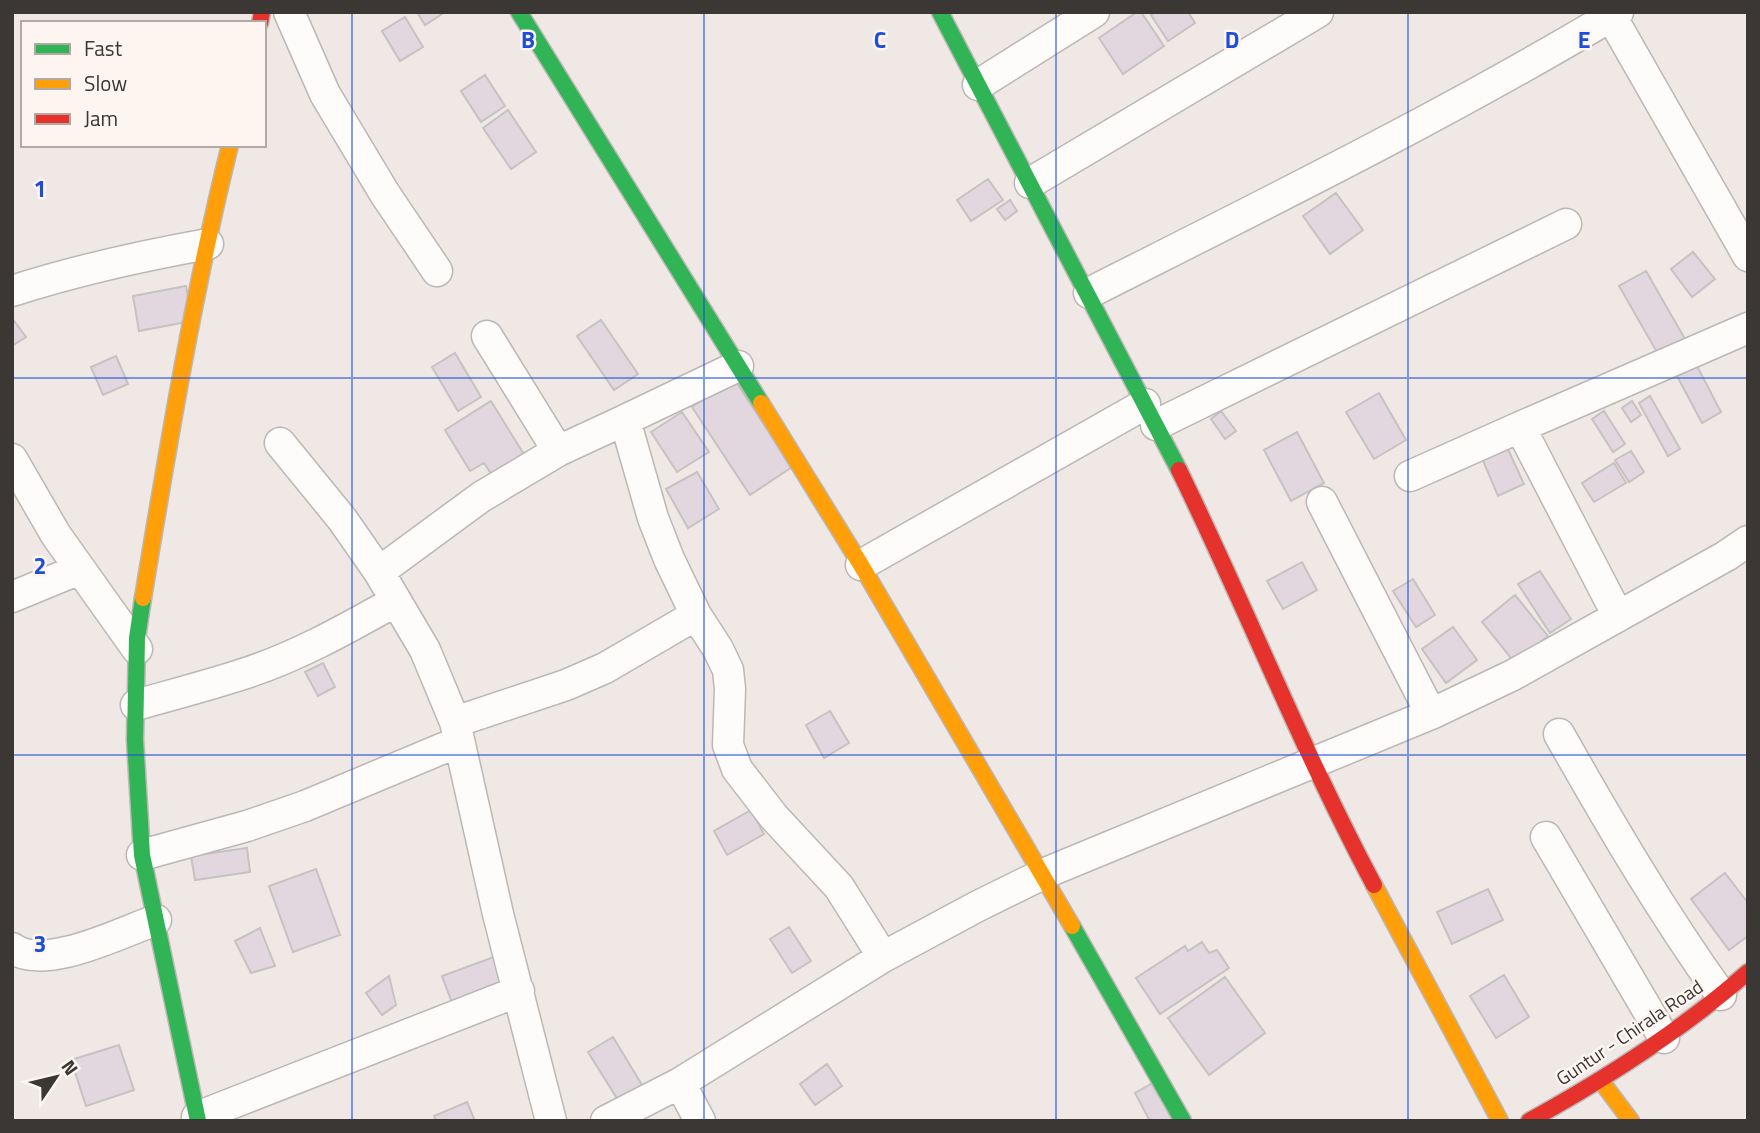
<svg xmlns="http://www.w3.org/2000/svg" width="1760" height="1133" font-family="'Titillium Web',sans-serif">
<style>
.building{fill:#e2d7df;stroke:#c6c2c2;stroke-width:2}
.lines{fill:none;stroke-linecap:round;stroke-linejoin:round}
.street-casing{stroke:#bcb7b5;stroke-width:33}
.fast-casing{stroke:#bcb7b5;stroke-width:19}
.slow-casing{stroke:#bcb7b5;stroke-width:19}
.jam-casing{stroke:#bcb7b5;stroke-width:19}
.street{stroke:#fdfcfb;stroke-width:30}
.fast{stroke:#30b455;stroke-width:16}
.slow{stroke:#ff9f0a;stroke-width:16}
.jam{stroke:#e5322d;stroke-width:16}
.grid{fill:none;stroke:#1d4ed8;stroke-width:2;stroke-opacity:0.55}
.labels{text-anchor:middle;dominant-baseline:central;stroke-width:5;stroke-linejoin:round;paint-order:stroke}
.street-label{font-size:19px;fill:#3b3734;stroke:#fef5f0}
.grid-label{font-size:23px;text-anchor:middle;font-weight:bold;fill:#1d4ed8;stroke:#fef5f0;stroke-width:5;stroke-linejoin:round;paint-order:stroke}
</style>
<rect width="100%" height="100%" fill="#efe8e5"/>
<path class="building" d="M417 12H445L425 25Z
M1137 12H1141L1164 46 1123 74 1099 38Z
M1155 12H1188L1195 23 1168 41 1151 15Z
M405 17 423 47 400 61 382 31Z
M485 75 505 106 481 122 461 91Z
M508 110 536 152 511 169 483 128Z
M988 179 1003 200 971 221 957 200Z
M1336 193 1363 230 1330 254 1303 216Z
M1010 200 1017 211 1005 220 997 209Z
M1693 252 1715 279 1692 297 1671 269Z
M1646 271 1689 346 1662 361 1619 286Z
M186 286 192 321 139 331 133 296Z
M12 318 26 337 12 346Z
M601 320 638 374 614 390 577 336Z
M455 353 481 397 458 411 432 367Z
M116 356 128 384 103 395 91 367Z
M1697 366 1721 412 1702 423 1677 376Z
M734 379 792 467 750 495 692 407Z
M1379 393 1406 440 1374 459 1346 412Z
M1650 396 1680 449 1668 456 1639 403Z
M491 401 528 461 496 481 484 463 470 471 445 430Z
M1632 401 1641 415 1631 422 1622 408Z
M1221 411 1236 431 1225 439 1211 419Z
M1604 411 1625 444 1613 452 1592 419Z
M682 412 709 452 677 472 651 432Z
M1297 432 1324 483 1291 501 1264 450Z
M1506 445 1524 484 1498 496 1481 456Z
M1631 451 1644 472 1629 482 1615 460Z
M1614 463 1626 483 1594 502 1582 483Z
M697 472 719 509 688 528 666 489Z
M1302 562 1317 590 1283 609 1267 581Z
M1540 571 1571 619 1550 633 1518 584Z
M1413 579 1435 615 1416 627 1393 591Z
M1515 595 1548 636 1515 663 1482 622Z
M1453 627 1477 660 1446 683 1422 649Z
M323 663 335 687 318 696 305 672Z
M830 711 849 743 824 758 806 725Z
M751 810 764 834 727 855 714 831Z
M247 848 250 872 195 880 191 856Z
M316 869 340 935 293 952 269 886Z
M1725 873 1748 903V936L1729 950 1691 899Z
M1488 889 1503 920 1452 944 1437 912Z
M789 927 811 961 792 973 770 939Z
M260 928 275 966 251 973 235 941Z
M1202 942 1209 953 1217 950 1229 968 1160 1014 1136 978 1185 946 1188 951Z
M502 954 514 986 454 1008 442 976Z
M1504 975 1529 1017 1496 1038 1470 996Z
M389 976 396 1005 382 1015 366 993Z
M1225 977 1265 1033 1209 1075 1168 1018Z
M613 1037 642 1085 618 1100 588 1052Z
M119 1045 134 1090 86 1106 71 1060Z
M827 1064 842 1086 815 1105 800 1084Z
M1158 1080 1181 1121H1150L1135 1093Z
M467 1102 475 1121H436L434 1116Z"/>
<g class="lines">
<g class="street-casing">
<path id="street" d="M289 12 325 94 385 194 437 271
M1611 16 1748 256
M978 85 1094 12
M1030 183 1318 12
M12 291C77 270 141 256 208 244
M1089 293C1267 203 1446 115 1618 12
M487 336 558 451 625 420
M738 366 625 420 653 518 669 559 696 615 718 649 728 670 730 689 728 745 737 769 774 817 839 887 883 957
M1156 425 1566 224
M280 443 342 519 379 572
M12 459 56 535 137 649
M1410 476 1520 427
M1322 502 1431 714
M861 565 1145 404
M12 597 80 569
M1618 616 1520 427 1748 328
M136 705C171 695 206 686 240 675 295 658 346 629 396 601
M455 722 566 685 605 668 696 615
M1559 734C1610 824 1661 911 1721 995
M1546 837 1664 1038
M142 855 247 826 305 806 458 742
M12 948C44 972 122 932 156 920
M680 1083 700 1121
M197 1117 519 991
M551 1121 498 914 455 722 425 650 379 572 481 497 558 451
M606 1121 680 1083 883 957 978 906 1043 874 1431 714 1513 675 1726 556 1748 541"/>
</g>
<g class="fast-casing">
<path id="fast" d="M519 12 761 403
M940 12 1179 470
M143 598 137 638 135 740 142 855 198 1121
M1072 926 1183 1121"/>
</g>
<g class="slow-casing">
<path id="slow" d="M761 403 861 565 1072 926
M143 598C168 447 193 294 230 145
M1374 885 1500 1121
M1601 1081 1631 1121"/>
</g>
<g class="jam-casing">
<path id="jam" d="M260 23 262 12
M1179 470C1246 607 1302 750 1374 885
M1529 1121C1607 1078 1681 1031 1748 972"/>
</g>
<use href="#street" class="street"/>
<use href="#fast" class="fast"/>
<use href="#slow" class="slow"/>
<use href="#jam" class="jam"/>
</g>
<path class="grid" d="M352 12V1121M704 12V1121M1056 12V1121M1408 12V1121M12 378H1748M12 755H1748"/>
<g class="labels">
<g class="street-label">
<text transform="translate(1629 1032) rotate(-34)">Guntur - Chirala Road</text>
</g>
</g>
<g class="grid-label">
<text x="528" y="48">B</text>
<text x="880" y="48">C</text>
<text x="1232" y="48">D</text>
<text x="1584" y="48">E</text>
<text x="40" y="197">1</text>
<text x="40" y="574">2</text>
<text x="40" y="952">3</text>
</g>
<rect width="1760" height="1133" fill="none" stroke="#3b3734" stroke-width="28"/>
<rect x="21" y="21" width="245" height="126" fill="#fef5f0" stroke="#b0a9a5" stroke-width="2"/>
<rect x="35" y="44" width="35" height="10" fill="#30b455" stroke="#b0a9a5" stroke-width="2"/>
<text x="84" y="56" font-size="21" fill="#3b3734">Fast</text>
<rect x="35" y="79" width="35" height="10" fill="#ff9f0a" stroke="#b0a9a5" stroke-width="2"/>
<text x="84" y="91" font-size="21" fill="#3b3734">Slow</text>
<rect x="35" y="114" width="35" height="10" fill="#e5322d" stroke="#b0a9a5" stroke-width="2"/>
<text x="84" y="126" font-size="21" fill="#3b3734">Jam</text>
<g transform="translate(56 1077) rotate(55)" stroke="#fef5f0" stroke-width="5" paint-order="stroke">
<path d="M0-5L12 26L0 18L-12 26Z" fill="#3b3734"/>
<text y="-10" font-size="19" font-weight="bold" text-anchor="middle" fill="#3b3734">N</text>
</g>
</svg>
